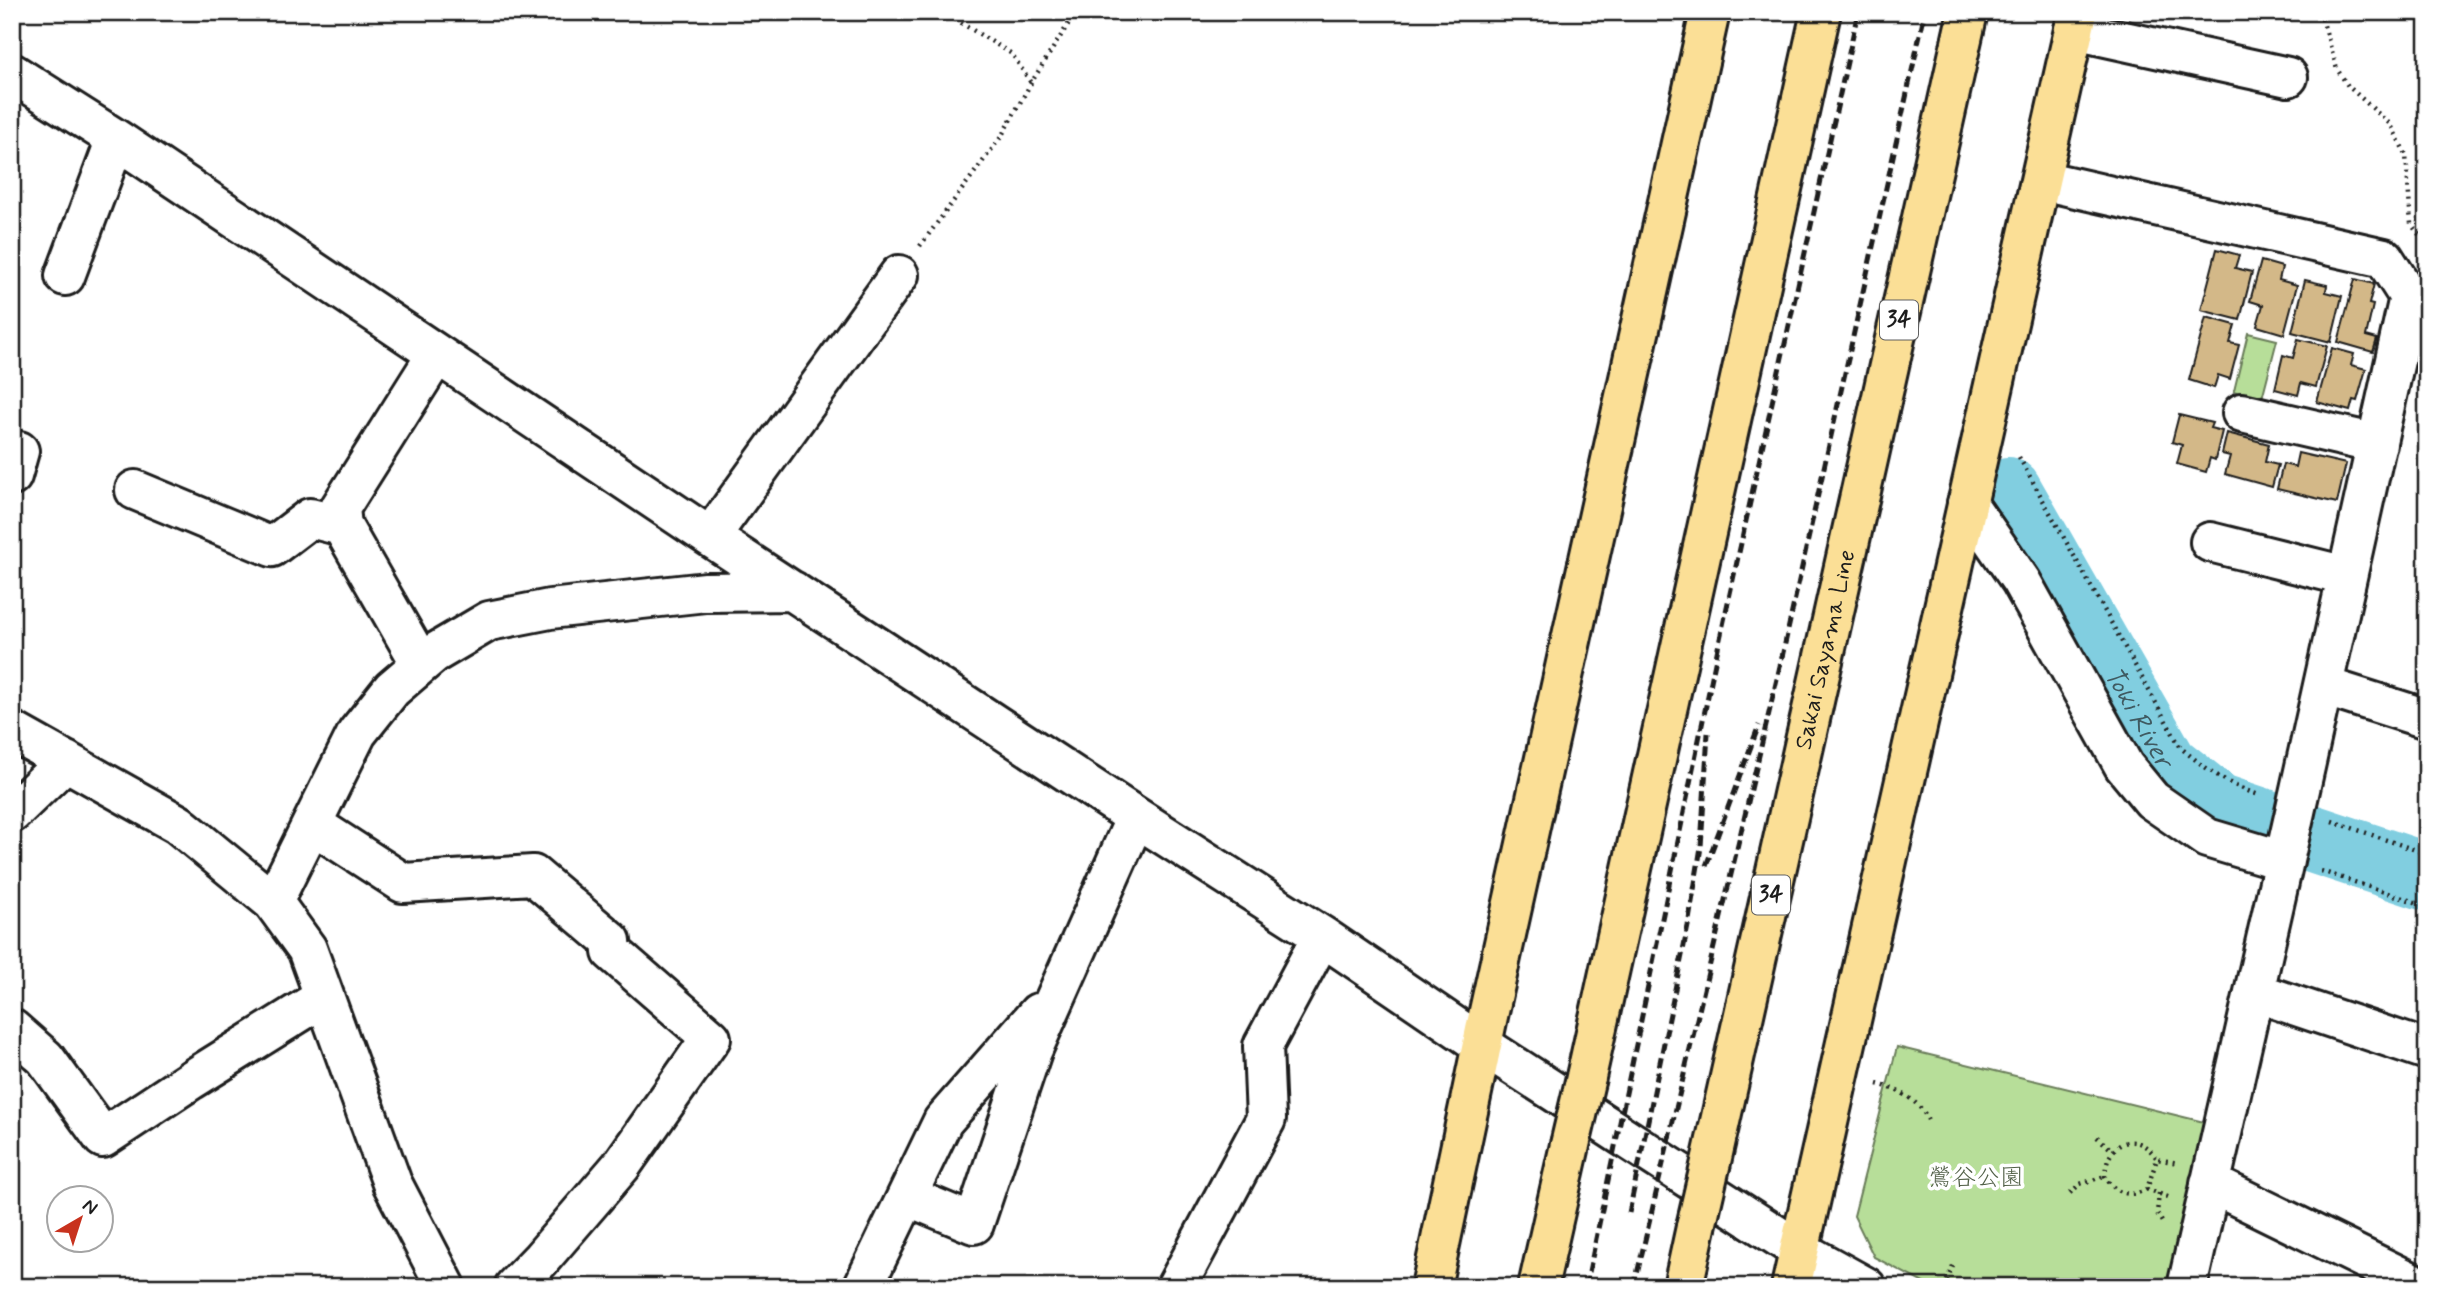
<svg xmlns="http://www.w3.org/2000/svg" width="2439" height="1299" font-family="Mynerve,'Klee One',sans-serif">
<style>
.green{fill:#b7de99;stroke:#6a7d5a;stroke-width:2}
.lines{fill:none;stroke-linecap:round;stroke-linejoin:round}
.river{stroke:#81cee0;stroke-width:68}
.building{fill:#d3b888;stroke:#1c1c1c;stroke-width:2}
.minor-casing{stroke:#1c1c1c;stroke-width:44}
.major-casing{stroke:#1c1c1c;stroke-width:44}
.path{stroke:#1c1c1c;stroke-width:4.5;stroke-dasharray:2 5;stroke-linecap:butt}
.minor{stroke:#fff;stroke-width:38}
.major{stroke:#fbdf96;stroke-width:38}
.rail{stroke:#1c1c1c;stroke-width:5;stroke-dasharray:10 5;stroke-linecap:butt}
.major-bridge-casing{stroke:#1c1c1c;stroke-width:44;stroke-linecap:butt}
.major-bridge{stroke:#fbdf96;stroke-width:38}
.labels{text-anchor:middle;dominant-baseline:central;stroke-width:7;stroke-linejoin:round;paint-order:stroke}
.shield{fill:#fff;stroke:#606060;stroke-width:2}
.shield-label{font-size:23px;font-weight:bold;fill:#1c1c1c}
.street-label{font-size:24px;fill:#1c1c1c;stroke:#fff}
.park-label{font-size:24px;fill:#526048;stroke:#fff}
.water-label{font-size:26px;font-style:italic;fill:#3f5a61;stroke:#fff}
</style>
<rect width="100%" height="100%" fill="#fff"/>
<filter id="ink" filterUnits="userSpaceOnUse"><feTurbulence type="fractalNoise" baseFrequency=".0143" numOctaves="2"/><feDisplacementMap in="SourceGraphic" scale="14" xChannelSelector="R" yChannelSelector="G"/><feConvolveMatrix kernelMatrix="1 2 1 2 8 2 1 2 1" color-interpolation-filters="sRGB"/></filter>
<g filter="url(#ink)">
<path class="green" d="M2248 333 2277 340 2262 398 2234 391Z
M1897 1047 2204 1122 2167 1287H1931L1874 1257 1854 1216Z"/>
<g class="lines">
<path class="river" id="s1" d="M2008 491 2165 766 2217 807 2427 877"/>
</g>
<path class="building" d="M2217 249 2239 255 2235 268 2252 272 2240 320 2201 310Z
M2261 261 2282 267 2279 280 2297 285 2284 334 2257 326 2263 305 2250 301Z
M2355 279 2374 284 2369 304 2373 305 2366 336 2377 339 2373 352 2338 342Z
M2305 280 2327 285 2326 292 2342 296 2331 342 2292 332Z
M2206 317 2235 325 2230 343 2239 345 2230 379 2218 375 2214 388 2189 380Z
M2298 339 2327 346 2316 387 2301 383 2298 395 2275 389 2283 355 2293 358Z
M2332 348 2354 354 2351 365 2366 369 2357 401 2353 400 2350 411 2317 402Z
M2179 415 2212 423 2210 428 2222 431 2215 460 2210 458 2206 472 2177 464 2182 445 2172 442Z
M2227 433 2269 444 2265 462 2278 465 2272 487 2225 474 2230 456 2222 454Z
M2298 453 2346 464 2337 503 2277 489 2283 464 2295 467Z"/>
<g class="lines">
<g class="minor-casing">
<path id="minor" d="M2074 30 2288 77
M12 73 116 139 710 537 1136 817 1322 936 1482 1045 1799 1250 1866 1287
M2041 180 2384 258 2409 297 2295 812 2187 1287
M65 276 116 139
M2242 413 2377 444
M12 476 19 451
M135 490 272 547 310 518 342 526
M1967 503 2021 581 2124 766 2152 800 2207 838 2284 861
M710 537 899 275
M2210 542 2346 576
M421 664 342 526 340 508 437 354
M2323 686 2427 719
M12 731 178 824 273 902 307 949 392 1183 446 1287
M12 813 66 761
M312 824 403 883 533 875 611 941 612 952 711 1038 621 1166 541 1259 514 1287
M273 902 357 733 392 689 433 654 489 621 550 609 706 592 793 591
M2255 992 2427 1050
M12 1029 45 1058 103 1138 191 1080 324 997
M2210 1183 2422 1287
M907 1196 974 1224 1032 1051 1136 817
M863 1287 943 1121 1038 1013
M1176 1287 1266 1119 1263 1046 1322 936"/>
</g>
<g class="major-casing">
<g id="major">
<path d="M1586 1077 1821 12"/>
<path id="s2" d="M1711 1162 1968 12"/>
<path d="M1431 1287 1488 1016 1710 12"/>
<path d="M1538 1287 1570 1145"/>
<path d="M1683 1287 1696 1227"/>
<path d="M1791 1287 2078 12"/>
</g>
</g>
<path class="path" d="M943 12 1012 54 1031 83
M2320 12 2337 69 2348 86 2391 125 2406 155 2411 224 2427 245
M920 246 1001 137 1031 83 1076 12
M2019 457 2181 748C2206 769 2228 785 2259 795
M2332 821 2427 854
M2321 871 2427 906
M1877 1084C1898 1089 1919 1100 1928 1120
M2097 1137 2112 1150
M2147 1189C2130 1199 2114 1193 2105 1176 2106 1142 2137 1128 2157 1159
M2070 1193 2080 1184 2105 1176
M2159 1193 2157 1213 2162 1222
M2168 1197 2147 1189 2157 1159 2178 1163
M1944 1287 1953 1266"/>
<use href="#minor" class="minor"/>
<use href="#major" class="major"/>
<path class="rail" d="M1706 866 1759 725
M1629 1213 1688 926 1701 847 1708 733
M1586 1287 1716 657 1858 12
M1634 1287 1780 666 1925 12"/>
<g class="major-bridge-casing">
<path id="major-bridge" d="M1570 1145 1586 1077
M1696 1227 1711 1162"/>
</g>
<use href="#major-bridge" class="major-bridge"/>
</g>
</g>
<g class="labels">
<g class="shield">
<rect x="1880" y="300.5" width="38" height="39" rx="5"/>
<rect x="1752" y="875.5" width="38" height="39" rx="5"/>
</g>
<g class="shield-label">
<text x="1899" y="320">34</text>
<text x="1771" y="895">34</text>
</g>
<g class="street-label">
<text stroke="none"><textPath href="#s2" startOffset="525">Sakai Sayama Line</textPath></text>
</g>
<g class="park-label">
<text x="1976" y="1178">鶯谷公園</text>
</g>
<g class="water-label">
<text stroke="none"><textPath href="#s1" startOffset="261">Toki River</textPath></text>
</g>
</g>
<rect width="2439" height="1299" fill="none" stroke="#fff" stroke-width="42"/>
<rect x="21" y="21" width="2397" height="1257" fill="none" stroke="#1c1c1c" stroke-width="2.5" filter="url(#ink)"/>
<g transform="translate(80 1219) rotate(39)"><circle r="33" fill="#ffffff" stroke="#a4a4a4" stroke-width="2"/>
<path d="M0-5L12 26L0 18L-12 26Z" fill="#c8321e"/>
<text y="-10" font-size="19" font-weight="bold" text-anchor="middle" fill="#1c1c1c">N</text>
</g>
</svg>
